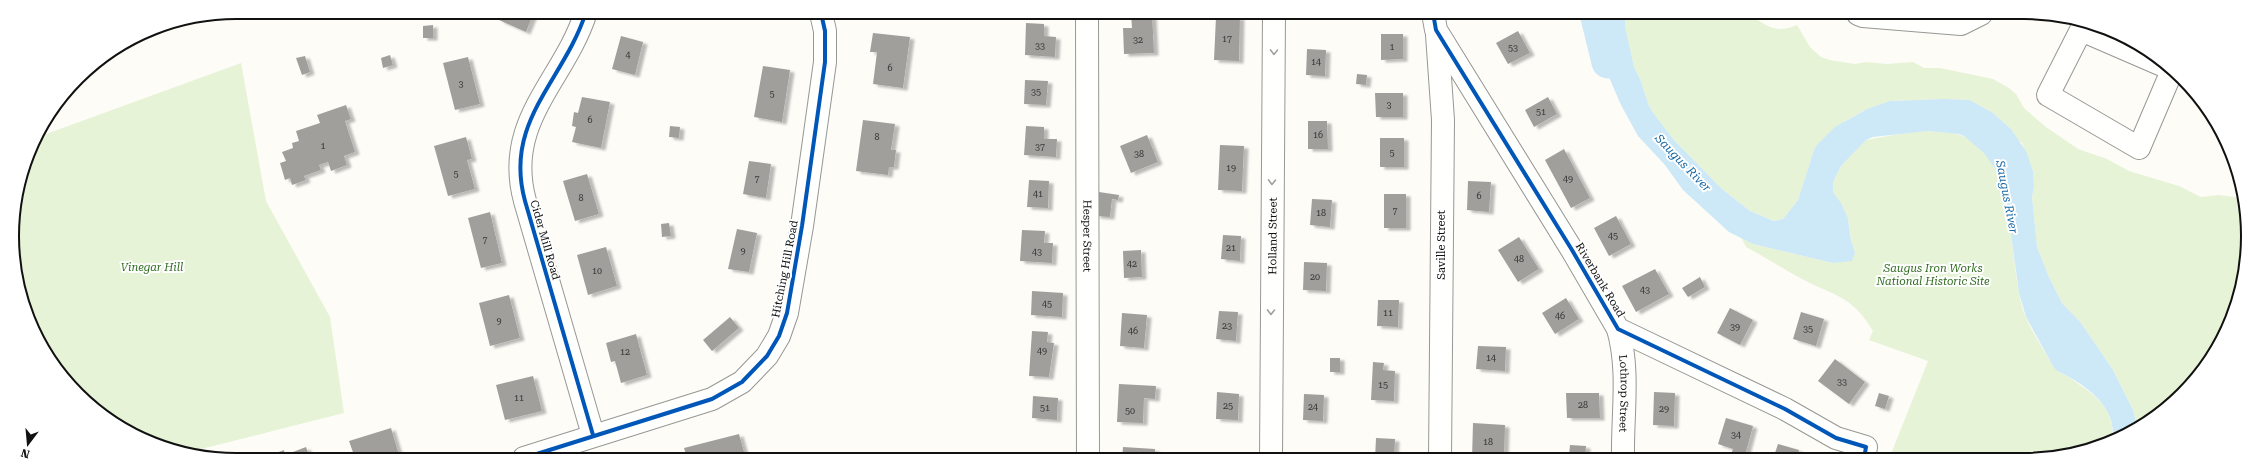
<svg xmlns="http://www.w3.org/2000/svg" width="2260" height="472" font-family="'Roboto Serif',serif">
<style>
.green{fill:#e7f3d7}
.water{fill:#cde8f7}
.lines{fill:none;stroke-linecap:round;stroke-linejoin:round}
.river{stroke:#cde8f7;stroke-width:33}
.building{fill:#a19f9c;filter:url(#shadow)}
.minor-casing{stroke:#979795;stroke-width:24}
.minor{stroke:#fffffe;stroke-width:22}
.cycleway-casing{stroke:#fff;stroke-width:6}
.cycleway{stroke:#0057b8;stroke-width:4}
.oneway{stroke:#a0a09f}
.labels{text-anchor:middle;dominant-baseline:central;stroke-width:4;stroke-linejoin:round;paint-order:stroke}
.number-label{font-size:9px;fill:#353434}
.street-label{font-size:11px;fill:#111;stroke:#fff}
.park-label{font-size:11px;font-style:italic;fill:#2f6b1f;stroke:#fff}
.water-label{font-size:12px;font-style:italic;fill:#1768a6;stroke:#fff}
.rim{fill:none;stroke:#111;stroke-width:2}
</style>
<defs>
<filter id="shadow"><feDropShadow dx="4.5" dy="2.5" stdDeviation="1" flood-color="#0004"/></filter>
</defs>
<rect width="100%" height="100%" fill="#fdfcf7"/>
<path class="green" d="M1626 13 1745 14C1766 22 1772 36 1797 25L1810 47 1821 57 1830 60 1855 64 1866 62 1887 64 1913 62 1924 68H1940L1993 79 2009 88 2016 94 2024 108 2046 127 2078 149 2107 159 2129 171 2179 186 2201 197 2219 195 2242 198 2246 265 2225 335 2182 395 2137 425 2133 410 2113 370 2081 323 2062 303 2049 277 2037 247 2032 197 2034 187 2033 171 2022 143 2017 139 2011 129 1993 113 1970 100 1944 99 1890 101 1867 109 1845 121 1815 147 1798 200 1783 219 1775 221 1750 211 1722 189 1674 140 1654 114 1649 106 1640 79 1634 67 1625 26Z
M241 63 266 201 330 317 344 413 189 452 124 430 67 384 24 308 12 222 29 150 38 137Z
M1927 131C1937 133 1950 131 1960 135 2022 156 2005 267 2026 318 2031 329 2049 361 2057 370 2059 373 2064 374 2067 376 2086 390 2108 400 2112 426 2112 431 2114 439 2110 443L2039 460 1889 459 1928 361 1869 340 1873 331C1851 294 1835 297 1800 278 1782 268 1765 257 1746 247L1741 237 1753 244 1833 263 1855 253C1850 242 1851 230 1848 219 1845 209 1839 200 1833 192V182L1841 166 1866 140 1910 132Z"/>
<path class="water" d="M1596 13H1626L1625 26 1634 67 1640 79 1649 106 1654 114 1674 140 1722 189 1750 211 1774 221 1783 219 1798 200 1815 147 1835 127 1867 109 1890 101 1944 99 1970 100 1993 113 2011 129 2026 151 2033 171 2034 187 2032 197 2037 247 2049 277 2062 303 2081 323 2113 370 2133 410 2137 425 2112 442C2119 407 2085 384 2057 371L2053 366 2026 317 2019 293 2006 198 1999 174 1984 153 1964 136 1959 134 1927 131 1873 137 1866 140 1841 166 1833 182V192L1841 203 1848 218 1851 240 1855 253 1852 261 1833 263 1753 244 1729 232 1683 190 1665 165 1638 136 1621 105 1605 68 1598 38Z"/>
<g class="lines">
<path class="river" d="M1596 13 1608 62"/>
</g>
<path class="building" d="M503 12H534L526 32 499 20Z
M1131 13H1152L1154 53 1124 54 1123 28H1132Z
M1216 17H1240L1239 61 1214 60Z
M1026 23 1044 24V36L1056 37 1055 57 1025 55Z
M433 25V38H423V26Z
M1518 31 1530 53 1508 64 1496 43Z
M873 33 910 37 903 88 873 84 877 52H870Z
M1381 34H1403V59L1381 60Z
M621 36 643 42 635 75 612 69Z
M1307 49 1326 50 1325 76 1306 75Z
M390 55 393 65 383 68 381 58Z
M305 56 310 72 302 75 296 58Z
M468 57 480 104 455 110 443 63Z
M763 66 790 70 782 122 754 117Z
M1357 74 1367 75 1366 85 1356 84Z
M1025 80 1048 81 1046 105 1024 104Z
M1375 93H1403V117H1376Z
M582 97 610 102 601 148 572 142 576 127 572 126 574 112 578 113Z
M1548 97 1557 114 1534 127 1525 110Z
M346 105 351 119 345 121 355 152 344 156 347 165 331 171 328 162 319 165 321 170 304 176 306 180 292 185 290 178 285 180 280 163 286 161 282 152 293 148 292 143 299 141 296 131 320 123 317 115Z
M863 120 895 124 891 150H896L894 167H889L888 175 856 171Z
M1308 121H1327L1328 149H1308Z
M670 126 680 127 679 138 669 137Z
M1026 126 1044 127V139H1057L1056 157 1024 155Z
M1147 135 1158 162 1131 173 1120 146Z
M466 137 472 159 467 160 475 189 448 196 434 146Z
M1380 138H1404V167H1380Z
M1220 145 1244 146 1242 191 1218 190Z
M1564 149 1590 198 1571 208 1545 160Z
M749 161 771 164 766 198 743 194Z
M587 174 599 214 575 221 563 181Z
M1029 180 1049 181 1048 208 1027 207Z
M1468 181 1491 182 1489 212 1467 210Z
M1099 192 1119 195 1118 200 1112 199 1110 217 1096 216Z
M1384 194H1406V228H1384Z
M1312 199 1332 200 1330 227 1310 225Z
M490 212 502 263 481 268 468 218Z
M1616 216 1631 244 1609 256 1594 228Z
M669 223 671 236 662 237 661 224Z
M737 229 757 233 749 272 728 269Z
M1022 230 1045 231 1044 243H1053L1052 263 1020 261Z
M1223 235 1241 236 1240 261 1221 259Z
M1519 237 1539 269 1518 282 1498 250Z
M606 247 617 286 588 295 577 255Z
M1141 250 1142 277 1124 278 1123 251Z
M1304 262 1327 263 1326 291 1303 290Z
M1655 269 1669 294 1636 312 1622 286Z
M1700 277 1705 287 1688 297 1682 288Z
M1032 291 1063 293 1062 317 1031 315Z
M509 295 520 338 490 346 479 303Z
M1566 298 1579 319 1555 334 1542 313Z
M1378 300H1399L1398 327 1377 326Z
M1730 308 1753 320 1740 345 1717 333Z
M1219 311 1238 312 1236 341 1216 339Z
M1801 312 1824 319 1816 346 1793 339Z
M1122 313 1147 315 1144 348 1120 346Z
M730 317 739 328 712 351 703 340Z
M1032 331 1048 332 1047 342 1054 343 1049 377 1029 376Z
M636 334 647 375 621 383 615 361 611 362 606 343Z
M1478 346 1506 347 1505 371 1476 369Z
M1330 358H1340V372H1330Z
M1835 359 1865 382 1849 404 1818 381Z
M1373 362 1384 363 1383 370 1395 371 1394 401 1371 400Z
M533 376 542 411 505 420 496 385Z
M1119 384 1156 386 1155 399 1144 398 1143 423 1117 422Z
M1217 392 1239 394 1238 420 1216 419Z
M1654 392 1675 393 1674 426 1653 425Z
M1566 393H1599L1600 418H1567Z
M1879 393 1889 396 1885 409 1875 406Z
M1304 394 1324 395 1323 421 1303 420Z
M1033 396 1058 398 1057 420 1032 418Z
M1726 418 1753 426 1744 459 1730 457 1733 449 1718 444Z
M1473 423 1505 425 1504 459H1472Z
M391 428 399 455 389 458H355L349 441Z
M739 434 746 459 687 458 684 448Z
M1376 438 1395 439 1394 459H1375Z
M1778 444 1799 450 1797 459H1773Z
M1570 445 1586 446 1585 458 1588 459H1556V456H1569Z
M306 447 310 458H269L268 456 284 450 285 455Z
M1123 447 1155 449V459H1122Z
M1217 454 1229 455V459H1216Z
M1305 455 1325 456V459H1304Z
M1657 455 1674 456V459H1657Z"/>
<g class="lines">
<g class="minor-casing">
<g id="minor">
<path d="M586 12C564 81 503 121 525 201L593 435"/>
<path id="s1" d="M1087 13 1088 459"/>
<path d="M1433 13 1436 30 1572 250 1618 329 1785 409 1836 438 1866 447 1864 459"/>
<path d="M1858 14 1863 16 1961 24 1981 14"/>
<path d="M1437 35 1443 120 1440 459"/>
<path d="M2162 65 2081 30 2048 95 2139 148 2171 73"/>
<path id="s2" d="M1618 329C1630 371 1622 416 1623 459"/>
<path d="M524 458 712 399 742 382 767 356 779 336 787 313 802 226 825 62V31L821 13"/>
<path id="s3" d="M1271 459 1274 13"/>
</g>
</g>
<use href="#minor" class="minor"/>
<g class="cycleway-casing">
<path id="cycleway" d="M586 12C564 81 503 121 525 201L593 435
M1433 13 1436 30 1572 250 1618 329 1785 409 1836 438 1866 447 1864 459
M524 458 712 399 742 382 767 356 779 336 787 313 802 226 825 62V31L821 13"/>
</g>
<use href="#cycleway" class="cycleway"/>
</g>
<defs><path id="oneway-chevron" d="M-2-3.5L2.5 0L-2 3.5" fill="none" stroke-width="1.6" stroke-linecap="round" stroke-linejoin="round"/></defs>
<g class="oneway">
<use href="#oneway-chevron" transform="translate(1274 52) rotate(91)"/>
<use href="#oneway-chevron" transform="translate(1272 182) rotate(91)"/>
<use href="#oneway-chevron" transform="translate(1271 312) rotate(91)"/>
</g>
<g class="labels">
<g class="number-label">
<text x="1227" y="39">17</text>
<text x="1138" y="40">32</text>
<text x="1040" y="46">33</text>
<text x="1392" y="47">1</text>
<text x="1513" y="48">53</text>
<text x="628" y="55">4</text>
<text x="1316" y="62">14</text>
<text x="890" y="68">6</text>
<text x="461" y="84">3</text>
<text x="1036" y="92">35</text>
<text x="772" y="94">5</text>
<text x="1389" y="105">3</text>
<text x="1541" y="112">51</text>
<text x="590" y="120">6</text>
<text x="1318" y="135">16</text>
<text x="877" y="137">8</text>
<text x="323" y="146">1</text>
<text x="1040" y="147">37</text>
<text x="1392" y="153">5</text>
<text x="1139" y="154">38</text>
<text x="1231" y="168">19</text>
<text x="456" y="174">5</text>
<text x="757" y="179">7</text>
<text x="1568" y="179">49</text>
<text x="1038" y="194">41</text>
<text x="1479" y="196">6</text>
<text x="581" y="198">8</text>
<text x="1395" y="211">7</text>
<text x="1321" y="213">18</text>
<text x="1613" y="236">45</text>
<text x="485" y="240">7</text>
<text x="1231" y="248">21</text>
<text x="743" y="251">9</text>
<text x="1037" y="252">43</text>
<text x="1519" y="259">48</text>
<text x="1132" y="264">42</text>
<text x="597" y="271">10</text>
<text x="1315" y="277">20</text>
<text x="1645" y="290">43</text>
<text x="1047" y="304">45</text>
<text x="1388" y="313">11</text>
<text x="1560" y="316">46</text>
<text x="499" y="321">9</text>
<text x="1227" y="326">23</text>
<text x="1735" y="327">39</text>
<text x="1808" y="329">35</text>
<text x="1133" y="331">46</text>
<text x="1042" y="351">49</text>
<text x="625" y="352">12</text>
<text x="1491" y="358">14</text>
<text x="1842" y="382">33</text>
<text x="1383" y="385">15</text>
<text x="519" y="398">11</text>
<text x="1583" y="405">28</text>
<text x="1228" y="406">25</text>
<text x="1313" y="407">24</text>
<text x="1045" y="408">51</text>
<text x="1664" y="409">29</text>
<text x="1130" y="411">50</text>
<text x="1736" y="435">34</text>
<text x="1488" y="442">18</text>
</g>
<g class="street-label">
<text stroke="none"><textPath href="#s1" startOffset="223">Hesper Street</textPath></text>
<text stroke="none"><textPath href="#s3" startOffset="223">Holland Street</textPath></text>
<text transform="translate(545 240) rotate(74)">Cider Mill Road</text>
<text transform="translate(1441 245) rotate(-90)">Saville Street</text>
<text transform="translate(785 269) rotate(-79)">Hitching Hill Road</text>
<text transform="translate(1600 280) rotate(59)">Riverbank Road</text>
<text stroke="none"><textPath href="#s2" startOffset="65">Lothrop Street</textPath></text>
</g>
<g class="park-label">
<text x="152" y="267">Vinegar Hill</text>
<text x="1933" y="268">Saugus Iron Works<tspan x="1933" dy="13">National Historic Site</tspan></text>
</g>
<g class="water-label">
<text transform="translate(1683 163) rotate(46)">Saugus River</text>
<text transform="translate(2007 197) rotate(79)">Saugus River</text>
</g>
</g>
<path d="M0 0H2260V472H0ZM236 19H2024A217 217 0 0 1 2241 236V236A217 217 0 0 1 2024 453H236A217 217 0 0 1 19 236V236A217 217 0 0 1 236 19Z" fill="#fff" fill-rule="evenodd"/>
<path class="rim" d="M236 19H2024A217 217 0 0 1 2241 236V236A217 217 0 0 1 2024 453H236A217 217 0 0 1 19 236V236A217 217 0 0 1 236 19Z"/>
<g transform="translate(28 444) rotate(196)" stroke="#ffffff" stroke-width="3" paint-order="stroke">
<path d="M0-3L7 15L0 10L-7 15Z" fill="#111111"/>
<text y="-6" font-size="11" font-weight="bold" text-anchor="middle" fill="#111111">N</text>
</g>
</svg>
